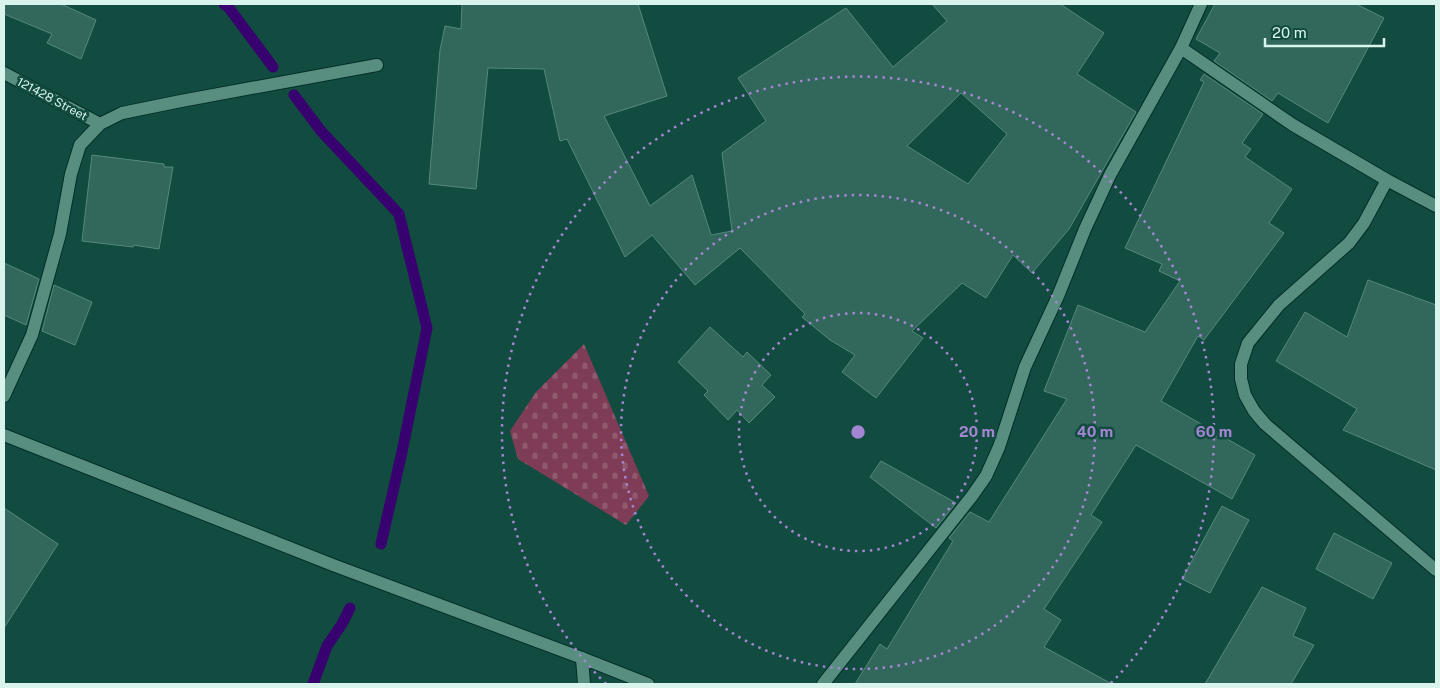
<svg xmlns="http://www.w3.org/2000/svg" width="1440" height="688" font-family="'Public Sans',sans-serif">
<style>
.cemetery{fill:url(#cemetery-stones)}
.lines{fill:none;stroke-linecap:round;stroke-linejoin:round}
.stream{stroke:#380170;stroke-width:11}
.building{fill:#32685b;stroke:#548a7c;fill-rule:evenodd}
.service-casing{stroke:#022f27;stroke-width:14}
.minor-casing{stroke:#022f27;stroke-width:14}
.tertiary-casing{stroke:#022f27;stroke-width:14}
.service{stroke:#588e80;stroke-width:12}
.minor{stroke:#588e80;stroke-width:12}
.tertiary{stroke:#588e80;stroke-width:12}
.ring{fill:none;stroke:#a586d3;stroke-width:2.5;stroke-dasharray:2.5 5}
.labels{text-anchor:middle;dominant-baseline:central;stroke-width:5;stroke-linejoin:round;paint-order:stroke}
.street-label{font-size:12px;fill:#d8f4ec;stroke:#124b40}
.centre{fill:#a586d3;stroke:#124b40;stroke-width:2.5}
.ring-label{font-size:15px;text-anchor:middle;font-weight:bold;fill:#a586d3;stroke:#124b40;stroke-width:5;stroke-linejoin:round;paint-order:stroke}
</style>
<defs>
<pattern id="cemetery-stones" width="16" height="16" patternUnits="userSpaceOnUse" patternTransform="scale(1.25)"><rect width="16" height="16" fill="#7e3c56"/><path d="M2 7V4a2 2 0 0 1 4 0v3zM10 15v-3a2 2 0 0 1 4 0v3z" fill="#90596e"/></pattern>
</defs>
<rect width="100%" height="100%" fill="#124b40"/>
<path class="cemetery" d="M584 344 649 496 626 525 518 459 510 431 536 392Z"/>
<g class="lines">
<path class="stream" d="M224 4 229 8 273 67
M294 95 321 131 399 214 427 328 402 452 381 544
M313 684 327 646 342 624 350 608"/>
</g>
<path class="building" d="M4 4H61L96 20 81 59 47 43 52 34 4 14Z
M462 4H638L667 96 604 116 650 206 692 175 711 235 732 231 722 153 766 121 738 78 846 8 893 67 947 21 932 4H1060L1104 33 1077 74 1136 112 1069 229 1032 273 1013 255 986 298 962 283 912 331 923 338 876 398 842 372 855 355 830 340 802 317 805 314 740 248 695 285 652 235 625 257 567 139 560 141 544 69 488 68 476 189 429 184 440 50 445 26 461 29ZM961 93 1007 134 968 184 907 146Z
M1215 4H1356L1384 18 1328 123 1278 93 1272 101 1214 61 1220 53 1196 39Z
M1204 74 1263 114 1242 143 1251 149 1245 157 1292 189 1269 223 1284 233 1204 340 1198 336 1161 401 1255 455 1232 499 1136 445 1091 515 1102 522 1044 609 1061 620 1044 647 1112 684H855L880 644 887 649 953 541 949 538 970 512 989 522 1067 399 1044 391 1078 305 1145 332 1180 281 1159 271 1162 264 1125 248 1204 82 1200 80Z
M92 155 164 164V167H173L159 249 134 245 133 247 82 241Z
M4 263 39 279 26 325 4 315Z
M1368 280 1436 305V470L1343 430 1357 409 1276 361 1305 312 1347 337Z
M54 285 92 302 75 345 42 331Z
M710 327 743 357 747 352 771 375 762 385 775 397 749 423 737 410 728 420 704 395 708 391 678 362Z
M881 461 956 503 936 528 870 477Z
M1222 506 1249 520 1210 593 1182 579Z
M4 508 58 544 4 628Z
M1334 533 1392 563 1373 599 1316 569Z
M1262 587 1306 608 1293 636 1314 645 1291 684H1205Z"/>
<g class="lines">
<g class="service-casing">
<path id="service" d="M582 658 584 684"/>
</g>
<g class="minor-casing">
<path id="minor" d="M1181 48 1293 125 1387 180 1436 206
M4 73 100 124
M1387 180 1364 223 1349 243 1279 305 1248 343 1241 364V379L1245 395 1254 411 1265 424 1436 570
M4 396 32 335 60 234 71 174 80 145 100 124 122 113 181 101 377 65
M823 684 972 496 986 476 999 447 1025 367 1058 296 1085 229 1110 175 1181 48 1201 4"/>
</g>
<g class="tertiary-casing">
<path id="tertiary" d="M4 435 333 565 582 658 648 684"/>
</g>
<use href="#service" class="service"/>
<use href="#minor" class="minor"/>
<use href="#tertiary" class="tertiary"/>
</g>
<g class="ring">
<circle cx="858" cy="432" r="119"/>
<circle cx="858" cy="432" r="237"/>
<path d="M606 684A356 356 0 1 1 1110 684"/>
</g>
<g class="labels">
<g class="street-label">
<text transform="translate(52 99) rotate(28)">121428 Street</text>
</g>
</g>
<circle cx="858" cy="432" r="8" class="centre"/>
<g class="ring-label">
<text x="977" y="437">20 m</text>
<text x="1095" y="437">40 m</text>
<text x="1214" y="437">60 m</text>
</g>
<rect width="1440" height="688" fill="none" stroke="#d8f4ec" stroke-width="10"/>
<path d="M1265 38v8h119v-8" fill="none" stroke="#d8f4ec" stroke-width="2.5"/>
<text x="1272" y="38" font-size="15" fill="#d8f4ec" stroke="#124b40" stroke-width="4" paint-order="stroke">20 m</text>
</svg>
